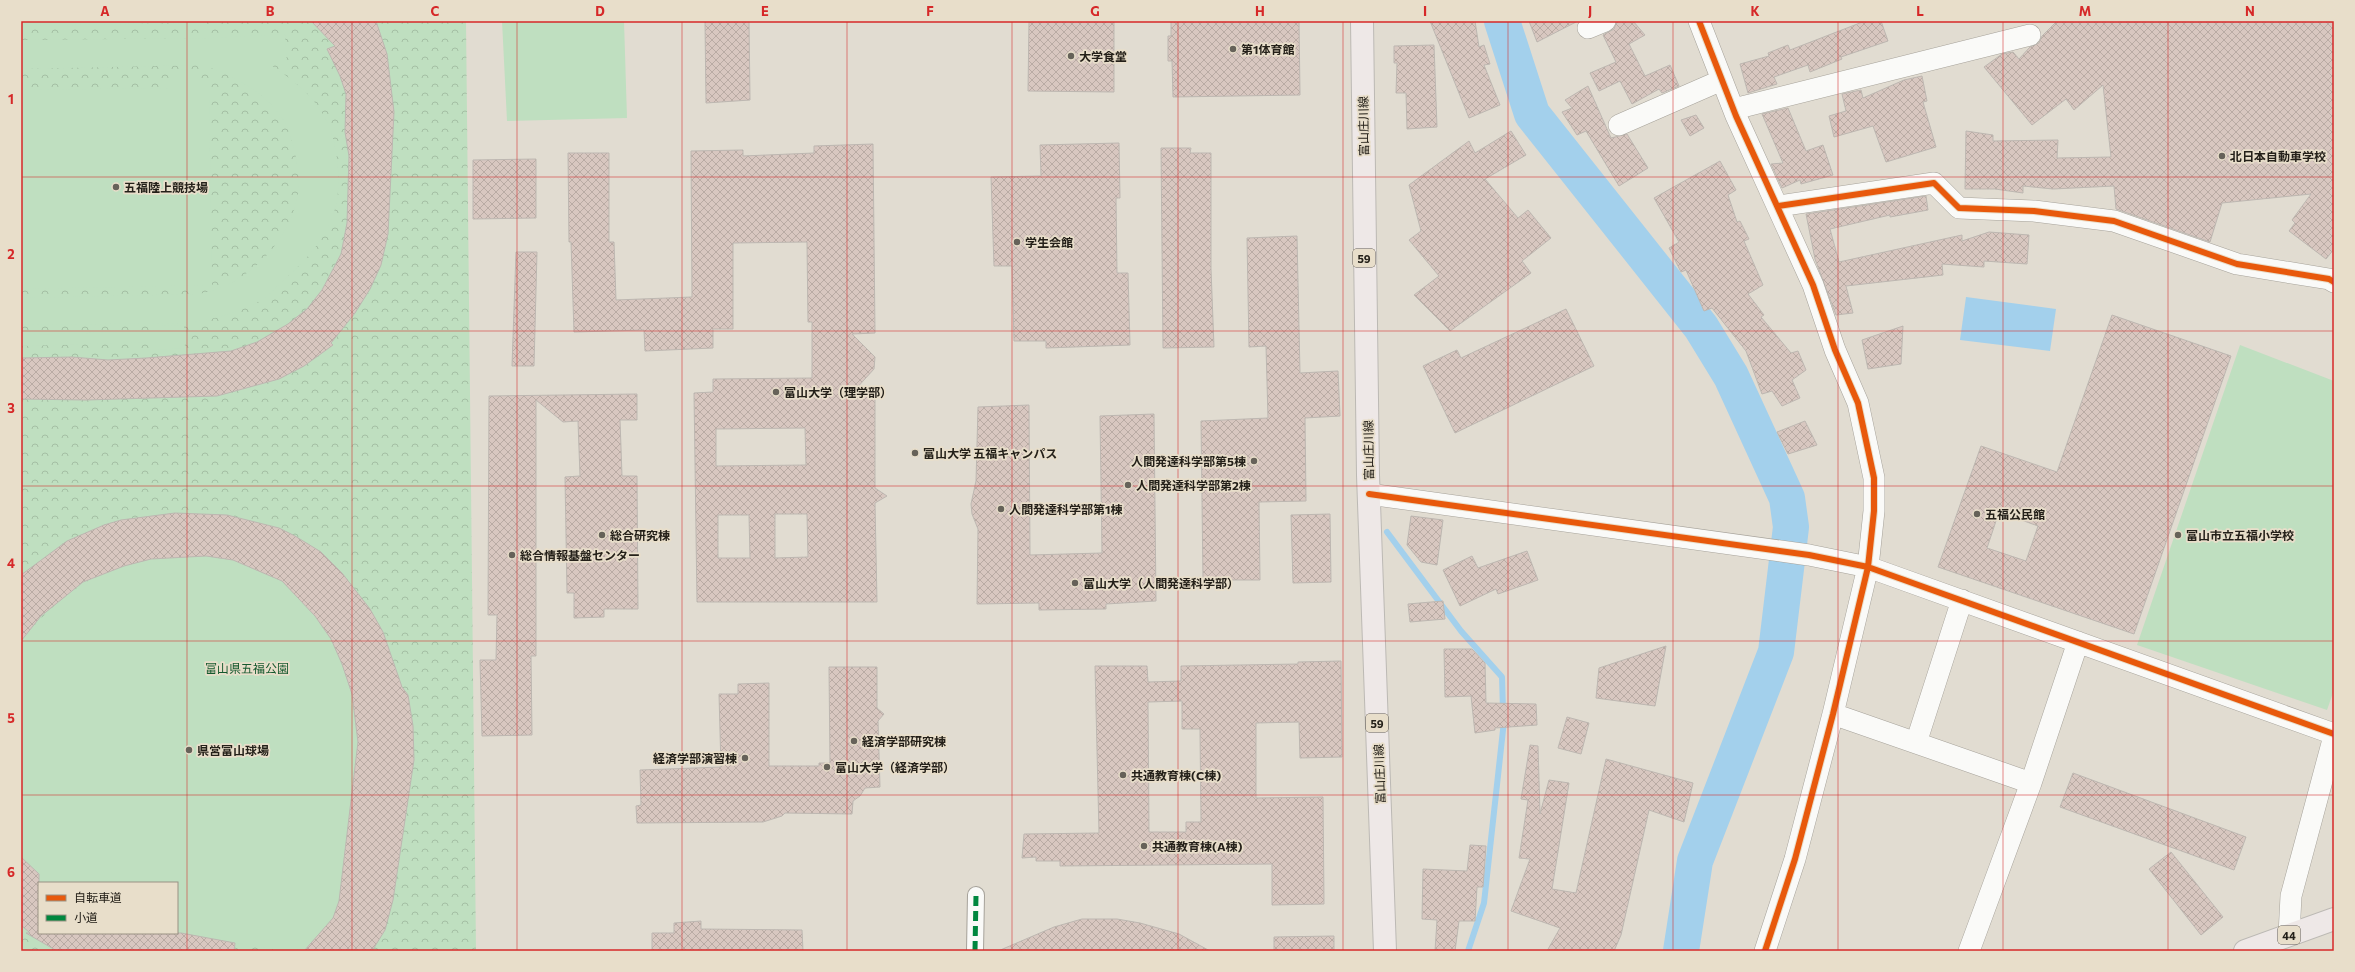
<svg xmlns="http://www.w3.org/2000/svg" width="2355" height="972" font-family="Commissioner,'Noto Sans JP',sans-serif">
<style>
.park{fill:url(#park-crowns);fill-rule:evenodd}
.pitch{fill:#bfdfc0}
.water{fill:#a3d0ec}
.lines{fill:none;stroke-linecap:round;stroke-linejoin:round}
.stream{stroke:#a3d0ec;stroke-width:6}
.river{stroke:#a3d0ec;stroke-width:36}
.building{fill:url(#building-cross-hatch);stroke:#bdb7b1;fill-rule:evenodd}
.pedestrian-casing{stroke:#a6a29a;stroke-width:18}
.minor-casing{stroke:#a6a29a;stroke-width:22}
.primary-casing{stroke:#bcb9b4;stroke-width:24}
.pedestrian{stroke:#fafaf8;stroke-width:16}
.minor{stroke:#fafaf8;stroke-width:21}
.primary{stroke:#eee8e7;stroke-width:22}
.quiet{stroke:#00873e;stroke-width:5;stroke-dasharray:10 5;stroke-linecap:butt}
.cycleway-casing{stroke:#e8deca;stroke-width:8}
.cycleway{stroke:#e8590c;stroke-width:6}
.grid{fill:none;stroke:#d62828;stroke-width:1;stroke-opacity:0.55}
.poi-dot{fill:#666259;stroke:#e8deca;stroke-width:1.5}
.labels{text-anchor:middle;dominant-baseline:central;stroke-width:3.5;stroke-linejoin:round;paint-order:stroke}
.shield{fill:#e8deca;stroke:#5f594e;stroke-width:1}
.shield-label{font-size:11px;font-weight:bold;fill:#242019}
.poi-label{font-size:12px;font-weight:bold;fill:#242019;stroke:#e8deca;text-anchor:start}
.street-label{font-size:12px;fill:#242019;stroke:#e8deca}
.park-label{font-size:12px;fill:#14592e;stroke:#e8deca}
.neatline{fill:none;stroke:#d62828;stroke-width:1.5}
.grid-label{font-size:13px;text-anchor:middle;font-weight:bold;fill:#d62828}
</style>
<defs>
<pattern id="park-crowns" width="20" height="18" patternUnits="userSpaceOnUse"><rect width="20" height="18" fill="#bfdfc0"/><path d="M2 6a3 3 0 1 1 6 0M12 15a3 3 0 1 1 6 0" fill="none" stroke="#a4bfa4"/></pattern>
<pattern id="building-cross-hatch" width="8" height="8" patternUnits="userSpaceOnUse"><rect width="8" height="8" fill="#d8c7c0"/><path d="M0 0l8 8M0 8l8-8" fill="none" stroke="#b9aba4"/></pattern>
</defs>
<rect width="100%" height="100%" fill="#e1dcd1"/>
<path class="park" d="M21 21H466L476 951H21ZM39 883H177V933H39Z"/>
<path class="pitch" d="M21 21H206V25L180 27V23L21 26Z
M502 21H624L627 118 507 121Z
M285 34 287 65H271C291 79 310 92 322 113 331 126 335 143 337 159 344 209 327 241 290 274 283 281 276 288 268 295 246 312 213 320 185 323L21 325V298L198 294C248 286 295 238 299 185 299 174 297 163 295 152 292 142 289 130 284 121 267 93 232 74 202 65L21 69V40L213 38Z
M200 69V86H209L212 285 21 289V90L171 88V70Z
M184 325 185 348 157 350V342L21 346V335L156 331V326Z
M2240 345 2334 381V690L2327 710 2137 645Z
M206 556 233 560 282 581 315 616 331 639 342 664 352 694 358 743 339 901 333 918 310 944 295 951H282L177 932V883H48L21 856V641C55 599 97 566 152 559 169 556 188 557 206 556Z"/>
<path class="water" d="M1966 297 2056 309 2050 351 1960 340Z"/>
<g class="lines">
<path class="stream" d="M1387 532 1461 631 1502 677 1503 710
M1468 951 1484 903 1504 721"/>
<path class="river" d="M1502 21 1532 114 1701 327 1731 376 1787 498 1791 527 1776 652 1695 861 1681 951"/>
</g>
<path class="building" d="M311 21H376L387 54 394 112 388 234 381 265 370 289 355 313 331 343 333 345 304 366 279 379 217 396 86 400 21 399V358L72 357 108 360 146 358 231 351 257 342 288 324 307 309 322 290 341 254 347 223 349 156 345 132 346 94 340 76 327 49 335 46Z
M705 21H749L750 100 706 103Z
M1029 21H1114V92L1028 91Z
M1171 21H1299L1300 95 1173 97 1172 61H1168V36H1171Z
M1430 21H1475L1479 47 1484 45 1490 64 1484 65 1500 105 1469 118Z
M1529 21H1578L1537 42Z
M1617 21H1633L1645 35 1629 44 1645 76 1670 65 1679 86 1662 93 1659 89 1632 104 1620 81 1599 91 1590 73 1616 62 1603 35 1614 29Z
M1865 21H1881L1888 41 1841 57 1842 59 1810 72 1808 65 1774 77 1777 84 1748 93 1740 64 1769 56 1768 53 1788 45 1790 50Z
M2057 21H2334V249L2326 259 2289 231 2295 223 2292 220 2311 194 2222 203 2210 242 2116 209 2114 186 2053 189 2023 186V193L1995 189H1965L1966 131 1993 135V141L2058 140 2057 158 2111 157 2103 85 2074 110 2066 99 2032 125 1984 67 2002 54 2013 52 2019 59 2030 47 2039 43 2042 36Z
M1434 45 1437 127 1407 129 1406 93H1396L1397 63H1394V46Z
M1922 76 1927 101 1923 102 1936 147 1886 162 1873 126 1834 137 1829 116 1846 111 1842 94 1861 90 1863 98 1904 80Z
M1588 86 1611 138 1627 134 1648 168 1619 186 1586 131 1577 135 1562 112 1572 108 1565 100Z
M1788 108 1806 151 1823 145 1833 175 1801 184 1800 180 1782 188 1771 164 1783 163 1762 114Z
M1696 115 1704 128 1690 136 1681 120Z
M1511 131 1526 155 1485 179 1518 218 1528 210 1551 238 1522 261 1531 273 1450 331 1414 295 1439 276 1409 240 1421 231 1409 185 1469 141 1475 153Z
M1119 143 1120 198H1116L1117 273H1128L1130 345 1046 348V341H1014L1012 266H994L991 177 1041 176 1040 145Z
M873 144 875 333 852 334 875 357 874 369 854 391 875 393V488L887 496 875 503 877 602H697L694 393 713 392V379L812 378V322H808L807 242 733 243V329H713V348L645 351 644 330 574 332 571 242H569L568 153H609V242H614L616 300 692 297 691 151 743 150V156L814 153V146ZM805 428 806 465 716 466V429ZM775 514H807L808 557 775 558ZM718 515H749L750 558H718Z
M1161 148H1191L1190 153H1211V269L1214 347 1163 348Z
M536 159V218L473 219V160Z
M1720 161 1736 190 1728 195 1737 222 1740 221 1749 239 1744 241 1763 285 1748 294 1764 315 1761 317 1791 353 1798 351 1806 370 1792 380 1800 398 1782 406 1772 391 1762 394 1746 351 1712 308 1704 311 1686 270 1681 272 1669 248 1679 242 1654 198Z
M1926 196 1928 210 1890 217V215L1830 229 1839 262 1962 235V241L1989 232 2029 235 2027 264 1984 261V267L1942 264 1943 275 1846 286 1853 313 1836 315 1815 259 1806 214Z
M1297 236 1300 373 1338 371 1340 416 1305 418 1306 501 1259 502 1260 580H1203L1201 421 1268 418 1266 346 1249 347 1247 238Z
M516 252H537L534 366H512Z
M1566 309 1594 366 1455 433 1423 366 1457 350 1461 358Z
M2112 315 2231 356 2134 634 1938 567 1981 446 2057 472ZM1999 512 2038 526 2026 561 1987 548Z
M1903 326 1901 364 1868 369 1862 340Z
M637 394V420H620L622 476H637L638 609H604V617L574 618V593H567L565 477 580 476 578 421 563 422 536 400V656H531L532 735 482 736 480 660H496L497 615H488L489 396Z
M1029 405 1030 555 1102 553 1100 416 1154 414 1156 601 1106 604V609L1039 610V603L977 604 978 529 972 514 971 504 976 481 978 407Z
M1805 421 1817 445 1788 454 1777 432Z
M175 513 227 515 279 528 295 536 321 552 342 573 370 609 383 632 402 687 408 695 413 726 414 760 393 900 385 930 372 951H304L333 918 339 901 358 742 352 694 342 664 331 639 315 616 282 581 233 560 206 556 151 559 124 566 83 582 41 616 21 641V575L67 541 104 525 121 520Z
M1330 514 1331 582 1293 583 1291 515Z
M1411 516 1443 520 1437 565 1421 562 1407 545Z
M1527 551 1538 580 1498 594 1496 589 1460 606 1443 570 1472 556 1478 568Z
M1443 601 1445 619 1410 622 1408 604Z
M1666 646 1655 706 1596 698 1599 668Z
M1444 649H1472L1485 663 1486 703 1536 704 1537 725 1495 728V730L1475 733 1471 696 1445 697Z
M1341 661 1342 757 1300 758 1299 722 1256 723V798L1323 797 1324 904 1272 905V864L1060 866V861H1036V857L1022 858 1024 834 1099 833 1095 666H1147L1148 682 1181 681V666L1298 664V662ZM1182 701V729H1200L1201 822H1186V832H1149L1148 702Z
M829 667H877V708L884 714 878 721 880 787 865 788 860 796 853 801 852 814 785 813 782 816 763 822 637 823 636 806 641 805 640 770 721 767 719 694H738V684L769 683V766H819V763H830Z
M1567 717 1589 723 1581 754 1558 748Z
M1530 745 1538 746 1540 814 1549 780 1569 783 1552 889 1576 893 1606 759 1693 783 1684 822 1649 810 1621 935 1614 951H1547L1560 928 1511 911 1530 859 1519 858 1528 800 1521 799Z
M2073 773 2246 837 2234 870 2060 807Z
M1470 845 1486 846 1483 887H1477L1475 921H1459L1455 951H1435L1437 920 1422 919 1423 869 1467 871Z
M2171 852 2223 917 2201 935 2149 869Z
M21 857 39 874V933H181L235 943 234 951H57L26 933H30L21 925Z
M1082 919H1117L1140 923 1179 934 1210 951H998L1054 927Z
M701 921V929L802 930 803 951H652V933H674V923Z
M1334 936V951H1274V937Z"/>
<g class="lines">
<g class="pedestrian-casing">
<path id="pedestrian" d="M975 951 976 895"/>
</g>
<g class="minor-casing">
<path id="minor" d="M1699 21 1736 116 1813 285 1835 350 1858 403 1874 478V511L1868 567 1833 714 1795 859 1765 951
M1588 28 1605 21
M1734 109 2030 35
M1619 125 1722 80
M1778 206 1934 183 1959 208 2034 211 2114 221 2237 264 2329 279 2334 282
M1369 494 1809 555 1868 567 2334 734
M1833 714 2031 783
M1916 743 1962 600
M2289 935 2291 896 2334 736
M1969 951 2031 783 2078 642"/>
</g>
<g class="primary-casing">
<path id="primary" d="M1362 21 1368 475 1385 951
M2245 951 2334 919"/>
</g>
<use href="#pedestrian" class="pedestrian"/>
<use href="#minor" class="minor"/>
<use href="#primary" class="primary"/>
<path class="quiet" d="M975 951 976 895"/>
<g class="cycleway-casing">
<path id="cycleway" d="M1699 21 1736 116 1813 285 1835 350 1858 403 1874 478V511L1868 567 1833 714 1795 859 1765 951
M1778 206 1934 183 1959 208 2034 211 2114 221 2237 264 2329 279 2334 282
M1369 494 1809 555 1868 567 2334 734"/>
</g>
<use href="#cycleway" class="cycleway"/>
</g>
<path class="grid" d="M187 21V951M352 21V951M517 21V951M682 21V951M847 21V951M1012 21V951M1178 21V951M1343 21V951M1508 21V951M1673 21V951M1838 21V951M2003 21V951M2168 21V951M21 177H2334M21 331H2334M21 486H2334M21 641H2334M21 795H2334"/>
<g class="poi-dot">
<circle cx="1233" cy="49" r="4"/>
<circle cx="1071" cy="56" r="4"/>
<circle cx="2222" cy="156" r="4"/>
<circle cx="116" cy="187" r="4"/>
<circle cx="1017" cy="242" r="4"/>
<circle cx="776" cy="392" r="4"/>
<circle cx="915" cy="453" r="4"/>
<circle cx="1254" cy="461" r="4"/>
<circle cx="1128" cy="485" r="4"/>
<circle cx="1001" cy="509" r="4"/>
<circle cx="1977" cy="514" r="4"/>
<circle cx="602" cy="535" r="4"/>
<circle cx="2178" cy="535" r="4"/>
<circle cx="512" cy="555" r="4"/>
<circle cx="1075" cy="583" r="4"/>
<circle cx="854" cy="741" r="4"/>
<circle cx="189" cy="750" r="4"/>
<circle cx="745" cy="758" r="4"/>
<circle cx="827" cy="767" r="4"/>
<circle cx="1123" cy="775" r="4"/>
<circle cx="1144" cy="846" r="4"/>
</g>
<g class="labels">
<g class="shield">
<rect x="1353" y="249" width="22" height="18" rx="3"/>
<rect x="1366" y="714" width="22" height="18" rx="3"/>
<rect x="2278" y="926" width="22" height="18" rx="3"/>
</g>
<g class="shield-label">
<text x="1364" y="258">59</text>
<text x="1377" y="723">59</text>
<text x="2289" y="935">44</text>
</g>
<g class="poi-label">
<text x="1241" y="49">第1体育館</text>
<text x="1079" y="56">大学食堂</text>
<text x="2230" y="156">北日本自動車学校</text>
<text x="124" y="187">五福陸上競技場</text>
<text x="1025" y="242">学生会館</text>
<text x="784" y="392">富山大学（理学部）</text>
<text x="923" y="453">富山大学 五福キャンパス</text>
<text x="1246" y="461" text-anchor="end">人間発達科学部第5棟</text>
<text x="1136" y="485">人間発達科学部第2棟</text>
<text x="1009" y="509">人間発達科学部第1棟</text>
<text x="1985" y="514">五福公民館</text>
<text x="610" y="535">総合研究棟</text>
<text x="2186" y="535">富山市立五福小学校</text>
<text x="520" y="555">総合情報基盤センター</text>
<text x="1083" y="583">富山大学（人間発達科学部）</text>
<text x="862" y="741">経済学部研究棟</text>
<text x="197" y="750">県営富山球場</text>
<text x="737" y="758" text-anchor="end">経済学部演習棟</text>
<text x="835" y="767">富山大学（経済学部）</text>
<text x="1131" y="775">共通教育棟(C棟)</text>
<text x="1152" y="846">共通教育棟(A棟)</text>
</g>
<g class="street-label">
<text transform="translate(1363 126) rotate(-91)">富山庄川線</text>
<text transform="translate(1368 450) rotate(-91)">富山庄川線</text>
<text transform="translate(1379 774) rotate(-92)">富山庄川線</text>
</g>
<g class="park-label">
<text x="247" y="668">富山県五福公園</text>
</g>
</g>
<rect width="2355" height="972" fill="none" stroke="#e8deca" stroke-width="44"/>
<rect x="38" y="882" width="140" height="52" fill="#e8deca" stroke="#9a9283"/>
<rect x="46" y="895" width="20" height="6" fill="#e8590c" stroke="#9a9283"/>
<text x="74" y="902" font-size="12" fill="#242019">自転車道</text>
<rect x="46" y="915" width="20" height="6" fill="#00873e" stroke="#9a9283"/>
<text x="74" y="922" font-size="12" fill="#242019">小道</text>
<rect x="22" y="22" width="2311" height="928" class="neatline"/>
<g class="grid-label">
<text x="105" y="16">A</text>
<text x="270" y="16">B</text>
<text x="435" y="16">C</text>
<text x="600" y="16">D</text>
<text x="765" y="16">E</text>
<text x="930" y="16">F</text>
<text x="1095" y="16">G</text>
<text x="1260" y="16">H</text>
<text x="1425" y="16">I</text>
<text x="1590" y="16">J</text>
<text x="1755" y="16">K</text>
<text x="1920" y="16">L</text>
<text x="2085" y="16">M</text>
<text x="2250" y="16">N</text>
<text x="11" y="104">1</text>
<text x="11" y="259">2</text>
<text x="11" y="413">3</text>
<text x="11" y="568">4</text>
<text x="11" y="723">5</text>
<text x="11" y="877">6</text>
</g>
</svg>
